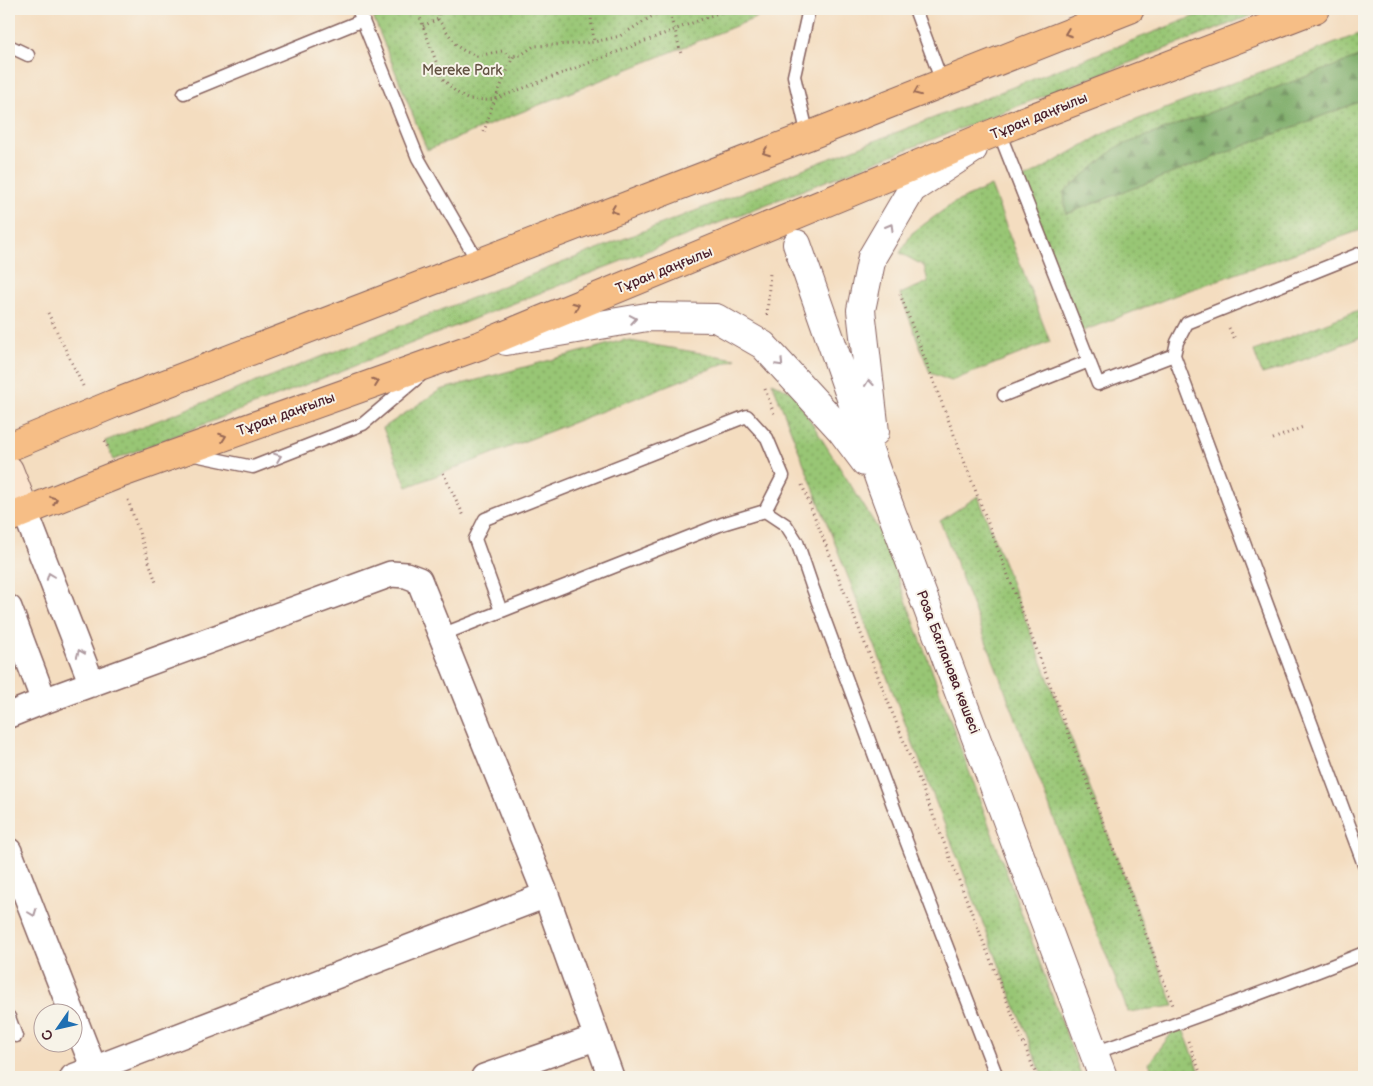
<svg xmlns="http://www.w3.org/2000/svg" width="1373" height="1086" font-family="'Balsamiq Sans',sans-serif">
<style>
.green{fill:url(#green-dots);stroke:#717250}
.forest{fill:url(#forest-firs);stroke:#626548}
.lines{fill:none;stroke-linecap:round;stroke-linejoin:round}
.service-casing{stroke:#86625f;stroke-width:15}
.minor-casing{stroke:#86625f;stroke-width:28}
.tertiary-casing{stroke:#86625f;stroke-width:30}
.secondary-casing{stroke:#86625f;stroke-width:30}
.primary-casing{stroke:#86625f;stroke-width:30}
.path{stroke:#86625f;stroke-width:3;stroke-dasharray:1 4;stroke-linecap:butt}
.service{stroke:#fff;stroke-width:12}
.minor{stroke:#fff;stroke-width:25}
.tertiary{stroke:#fff;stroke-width:28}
.secondary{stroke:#fbe5cf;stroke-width:28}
.primary{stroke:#f6be86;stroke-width:28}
.oneway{stroke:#976754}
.oneway2{stroke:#ae9aa0}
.labels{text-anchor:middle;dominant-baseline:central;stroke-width:4;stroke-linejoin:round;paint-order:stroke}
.park-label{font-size:14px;fill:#615141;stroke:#f7f3e8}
.street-label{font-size:14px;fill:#4a1f2b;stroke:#f7f3e8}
</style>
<defs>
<pattern id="green-dots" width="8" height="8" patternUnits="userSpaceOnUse" patternTransform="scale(1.25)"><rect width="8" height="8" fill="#98c674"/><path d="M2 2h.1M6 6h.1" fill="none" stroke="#7ea05f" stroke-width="1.8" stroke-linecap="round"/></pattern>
<pattern id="forest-firs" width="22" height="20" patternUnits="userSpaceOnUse" patternTransform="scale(1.25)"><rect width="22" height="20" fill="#7aab66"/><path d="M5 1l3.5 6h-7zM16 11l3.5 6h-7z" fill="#668b54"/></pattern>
</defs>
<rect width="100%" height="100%" fill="#f7f3e8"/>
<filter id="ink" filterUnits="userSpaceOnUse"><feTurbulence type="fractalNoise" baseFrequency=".02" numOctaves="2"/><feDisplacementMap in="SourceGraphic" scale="10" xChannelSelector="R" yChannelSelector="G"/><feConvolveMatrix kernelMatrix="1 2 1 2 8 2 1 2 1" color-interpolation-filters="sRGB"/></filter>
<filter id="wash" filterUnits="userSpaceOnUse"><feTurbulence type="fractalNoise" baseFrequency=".0096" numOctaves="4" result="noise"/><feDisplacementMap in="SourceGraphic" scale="20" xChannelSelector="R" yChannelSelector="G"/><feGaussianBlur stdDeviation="1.12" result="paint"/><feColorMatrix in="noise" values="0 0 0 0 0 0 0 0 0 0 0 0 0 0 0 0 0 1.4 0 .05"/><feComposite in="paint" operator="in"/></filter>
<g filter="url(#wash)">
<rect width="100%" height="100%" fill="#f4ddc0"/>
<path class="green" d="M370 9H773V11L427 150Z
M1213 9H1268C882 158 498 310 113 460L105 441Z
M1364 32V229L1184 292 1078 333 1019 182 1108 131Z
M991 186 1050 342 951 381 930 373 900 294 928 282 924 266 900 253 912 233 952 204Z
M1364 308V336L1280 369 1262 374 1254 351Z
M624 340 736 359 407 487 383 428 440 390Z
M772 382 793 393 882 535 1082 1077H1043Z
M978 496 1174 1006 1128 1012 940 521Z
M1180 1022 1202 1077H1155L1149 1063Z"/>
<path class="forest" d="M1364 55V100L1066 214 1064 192 1117 147Z"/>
</g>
<g filter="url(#ink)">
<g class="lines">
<g class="service-casing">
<path id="service" d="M358 9 418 158 478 262
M915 9 942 82
M9 46 28 55
M184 93 363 20
M999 132 1098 384 1174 355 1177 342 1187 323 1364 252
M808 136 794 76 809 9
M1174 355 1364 865
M1004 395 1089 361
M190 454 253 467 363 424 422 374
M501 611 475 539 485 519 747 416 767 438 783 476 765 511
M441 635 722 524 765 511 786 525 797 542 812 586 907 843 997 1077
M9 1017 16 1036
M1094 1053C1185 1021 1275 989 1364 953"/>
</g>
<g class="minor-casing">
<path id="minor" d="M25 511 92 684
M9 608 44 701 391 574 406 575 419 580 546 895 611 1077
M9 715 44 701
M9 851 94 1069
M73 1077 546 895
M484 1077 595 1038"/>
</g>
<g class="tertiary-casing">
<path id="tertiary" d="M797 244 881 484 1103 1077
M506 341 647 317 716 318 763 345 841 430 865 462
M875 432 861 310 872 257 912 189 973 149"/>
</g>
<g class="secondary-casing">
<path id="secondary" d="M9 470 25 511"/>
</g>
<g class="primary-casing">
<path id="primary" d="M9 447 113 404 808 136 1130 9
M9 518 119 474 481 345 1013 125 1315 9"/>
</g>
<path class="path" d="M417 9 442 78 456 92 467 99 486 100 495 99 516 91 718 13 727 9
M439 9 438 19 457 46 464 51 477 56 502 51 510 56 521 55 534 46 572 44 594 42 620 36 664 9
M590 9 594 42
M667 9 675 30 681 54
M782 9V14
M423 26 438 19
M484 132 491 109 514 55
M900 294 1173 1005
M48 313 84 388
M767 315 770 273
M1229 328 1236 341
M765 389 774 414
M1273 439 1303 427
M105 441 109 450
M443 473 464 516
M802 485 1037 1077
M128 500 157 585
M1188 1041 1202 1077"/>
<use href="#service" class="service"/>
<use href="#minor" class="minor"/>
<use href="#tertiary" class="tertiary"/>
<use href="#secondary" class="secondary"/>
<use href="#primary" class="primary"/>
</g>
<defs><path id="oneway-chevron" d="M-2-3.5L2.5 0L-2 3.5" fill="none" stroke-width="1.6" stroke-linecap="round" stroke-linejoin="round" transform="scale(1.25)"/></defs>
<g class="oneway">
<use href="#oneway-chevron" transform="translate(1068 33) rotate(159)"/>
<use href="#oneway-chevron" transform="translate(917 92) rotate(158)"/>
<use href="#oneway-chevron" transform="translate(766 152) rotate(159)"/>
<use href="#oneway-chevron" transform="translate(614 210) rotate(159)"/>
<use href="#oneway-chevron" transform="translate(576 306) rotate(-22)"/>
<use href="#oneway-chevron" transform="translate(376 382) rotate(-20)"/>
<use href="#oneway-chevron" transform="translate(223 437) rotate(-20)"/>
<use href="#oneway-chevron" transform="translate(54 500) rotate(-21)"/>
</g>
<g class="oneway2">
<use href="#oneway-chevron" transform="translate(890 227) rotate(-60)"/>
<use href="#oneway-chevron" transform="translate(633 319) rotate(-10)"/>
<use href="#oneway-chevron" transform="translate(780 363) rotate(46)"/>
<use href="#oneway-chevron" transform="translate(869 383) rotate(-97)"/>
<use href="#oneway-chevron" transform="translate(278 457) rotate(-21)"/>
<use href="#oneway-chevron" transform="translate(50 576) rotate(-111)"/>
<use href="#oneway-chevron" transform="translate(80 653) rotate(-112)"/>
<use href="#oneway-chevron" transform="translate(33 913) rotate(69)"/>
</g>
</g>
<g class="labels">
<g class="park-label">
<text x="462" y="70">Mereke Park</text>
</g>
<g class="street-label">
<text transform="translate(1039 116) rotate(-22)">Тұран даңғылы</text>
<text transform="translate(664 270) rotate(-22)">Тұран даңғылы</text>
<text transform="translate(286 414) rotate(-20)">Тұран даңғылы</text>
<text transform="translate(948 662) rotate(69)">Роза Бағланова көшесі</text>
</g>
</g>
<rect width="1373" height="1086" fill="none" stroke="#f7f3e8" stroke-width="30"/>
<g transform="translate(58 1028) rotate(236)"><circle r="24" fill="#f7f3e8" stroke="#b29e9c"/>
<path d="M0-4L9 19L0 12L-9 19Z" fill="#1f6fb2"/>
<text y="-8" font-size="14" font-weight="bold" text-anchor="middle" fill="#4a1f2b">С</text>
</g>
</svg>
